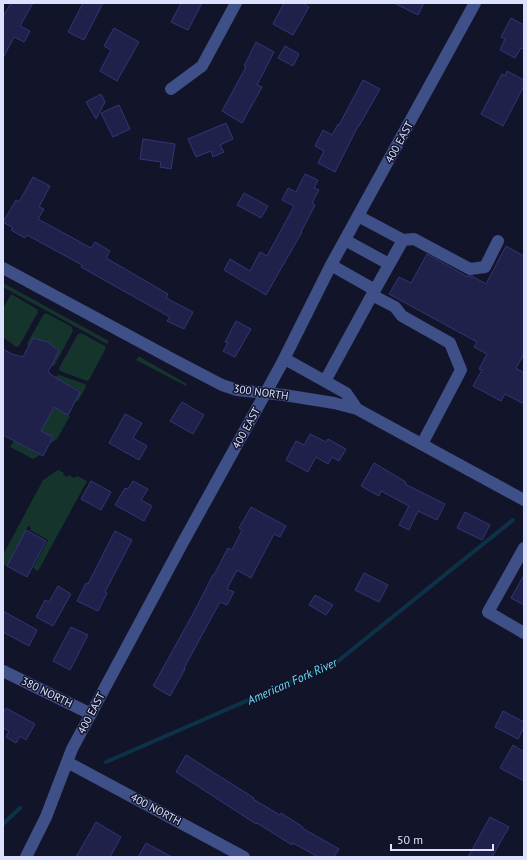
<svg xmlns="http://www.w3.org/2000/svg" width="527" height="860" font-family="'PT Sans',sans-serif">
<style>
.green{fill:#15342b}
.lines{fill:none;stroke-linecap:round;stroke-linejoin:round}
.stream{stroke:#0d3247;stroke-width:4}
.building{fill:#1f214a;stroke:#323675}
.minor{stroke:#3f4f87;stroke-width:12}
.labels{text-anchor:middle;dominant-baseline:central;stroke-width:3;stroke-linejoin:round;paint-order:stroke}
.street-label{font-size:11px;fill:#dce1fe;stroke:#12142a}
.water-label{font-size:12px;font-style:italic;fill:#6edefa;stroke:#12142a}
</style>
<rect width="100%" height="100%" fill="#12142a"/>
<path class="green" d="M3 283 109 341 107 344 3 287Z
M11 294 37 309 38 312 19 346 16 347 3 337V309Z
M46 313 72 327 73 331 54 366H51L59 351 48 342 33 338 28 346 27 344 43 315Z
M81 333 105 346 106 348 89 380 87 381 60 371 59 368 78 334Z
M138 357H140L187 384 186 386 136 360Z
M59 375 85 384 86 387 78 401H75L80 391 54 377Z
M54 407 70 416 57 439 50 444 53 437 41 431Z
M14 441 40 455 33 459 10 447Z
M58 470 64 473 63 475 67 477 69 475 74 478 77 476 87 481 38 571 33 568 48 540 30 530 31 528 28 526 7 566 3 564V555L43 480Z"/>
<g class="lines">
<path class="stream" d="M106 762 338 661 513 520
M3 824 20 808"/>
</g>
<path class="building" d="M11 3H33L20 26 30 31 24 42 14 37 3 58V17Z
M83 3H103L84 40 68 32Z
M181 3H202L188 30 171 22Z
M284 3H303L309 7 293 35 273 24Z
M394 3H424L418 15Z
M511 18 524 25V49L521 48 515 58 500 50 505 39 501 37Z
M114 28 139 42 117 81 100 71 111 50 104 46Z
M256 42 274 52 257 85 262 87 242 123 222 111 246 67 244 66Z
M285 46 299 54 293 66 278 58Z
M507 71 524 80V86L503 126 481 114 502 74 505 76Z
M363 80 380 89 359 126H358L335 172 318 163 324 151 315 146 323 130 332 135 338 124 339 125Z
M101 94 105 102 96 119 86 102Z
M119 105 130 129 113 137 101 113Z
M226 123 233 139 220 145 224 152 213 157 211 151 196 157 188 139Z
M143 139 175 144 171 169 160 167 161 162 140 159Z
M305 174 318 180 314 188 319 190 312 203 315 205 301 232H302L266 295 224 270 230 259 250 271 260 252 267 256 294 206 282 200 288 188 296 192Z
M33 177 50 186 39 207 44 209 38 219 91 248 95 242 110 251 106 258 168 294 166 298 193 312 184 329 167 321 170 317 81 267 82 265 27 235 25 238 11 230 13 228 3 222 16 200 19 202Z
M244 193 268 206 261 218 237 205Z
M506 246 524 256V354L516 368 524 373V404L505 394 501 401 473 386 482 370 479 369 487 354 474 347 477 342 389 294 399 277 411 283 427 254 466 276H472L486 284Z
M236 321 251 329 235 357 223 351 228 343 225 342Z
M33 338 48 342 59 351 48 372 56 378 80 392 68 415 54 407 41 431 53 437 43 456 3 435V349L12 354 23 357Z
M182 402 204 415 193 434 170 421Z
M125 414 142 423 133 438 147 446 139 460 109 443Z
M310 434 326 442 328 439 346 449 339 461 332 457 328 464 316 457 308 472 286 460 296 441 304 445Z
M374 463 406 482 405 484 445 504 437 520 418 511 409 530 399 525 409 506 381 491 379 496 361 486Z
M91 481 111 492 101 510 81 499Z
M133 481 148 489 141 500 152 506 144 521 115 505 125 488 128 489Z
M251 507 286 526 280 537 274 534 251 578 237 570 227 589 234 592 227 605 220 602 184 668 185 669 170 696 153 686 194 612 213 575H214L228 548 232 550 242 530 239 528Z
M465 512 490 525 482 540 457 528Z
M26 530 46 541 27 577 7 566Z
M115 531 132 540 105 592 107 593 98 611 77 601 86 583 88 584Z
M364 573 388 585 379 602 355 590Z
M524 575V605L511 598Z
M58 586 71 594 53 626 36 617 45 600 49 602Z
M315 595 333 605 326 615 309 605Z
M3 611 37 630 29 646 3 632Z
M71 627 88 635 70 670 53 661Z
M6 708 35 724 26 740 20 736 16 743 6 737 9 731 3 728V713Z
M503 711 524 722V727L518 739 495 727Z
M513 745 524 752V781L500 768Z
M186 755 254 798 253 799 280 815 281 813 303 827 302 828 339 849 334 857H318L293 843 292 845 257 823 256 824 176 772Z
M490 817 509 827 492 857H468Z
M96 822 121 837 110 857H76Z
M146 843 172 857H138Z"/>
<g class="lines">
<path class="minor" d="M171 89 202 66 236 3
M358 216 403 240
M345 240 389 264
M331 265 375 290
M3 268 174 360 222 385 237 390 284 395 334 403 357 409 524 500
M285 359 346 393 357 409
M325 381 372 295
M422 444 461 370 450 343 402 316 395 307 372 295 403 240 414 239 470 269 485 267 498 241
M524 548 488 612 524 633
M3 671 91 714
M67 762 244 857
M26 857 46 817 72 749 182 544 281 365 331 265 475 3"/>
</g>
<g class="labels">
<g class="street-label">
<text transform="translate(399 142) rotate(-61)">400 EAST</text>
<text transform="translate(261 392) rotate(8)">300 NORTH</text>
<text transform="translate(246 428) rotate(-61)">400 EAST</text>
<text transform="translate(47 692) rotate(26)">380 NORTH</text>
<text transform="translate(91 713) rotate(-62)">400 EAST</text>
<text transform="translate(156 809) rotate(28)">400 NORTH</text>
</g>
<g class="water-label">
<text transform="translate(292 681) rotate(-24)">American Fork River</text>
</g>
</g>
<rect width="527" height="860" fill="none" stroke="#dce1fe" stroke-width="8"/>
<path d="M391 844v6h102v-6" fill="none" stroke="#dce1fe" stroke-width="2"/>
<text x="397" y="844" font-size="12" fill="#dce1fe" stroke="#12142a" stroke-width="3" paint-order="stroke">50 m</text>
</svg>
